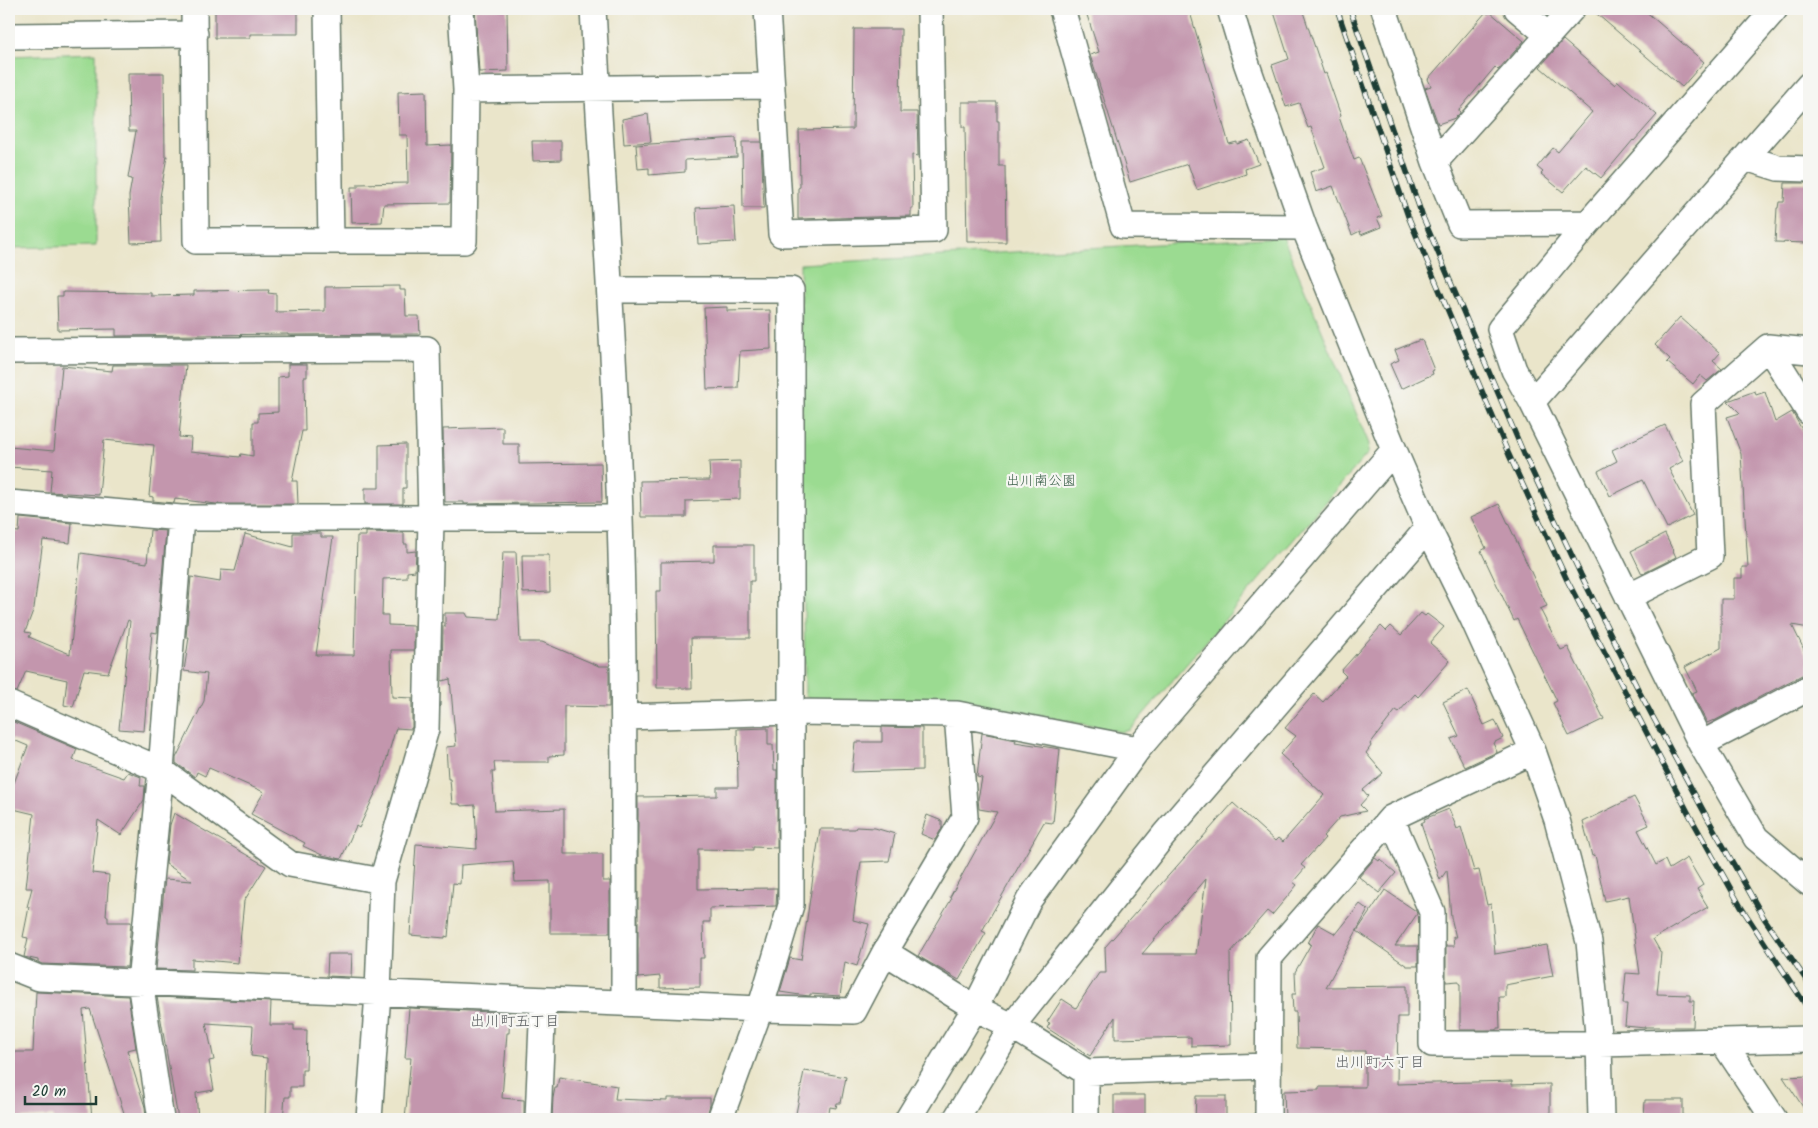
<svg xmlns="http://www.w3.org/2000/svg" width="1818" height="1128" font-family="Kalam,'Klee One',sans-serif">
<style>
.green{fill:#9bdb91;stroke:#5d8c62}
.building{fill:#c396ad;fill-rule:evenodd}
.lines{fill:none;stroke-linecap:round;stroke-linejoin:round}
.minor-casing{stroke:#667868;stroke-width:28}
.minor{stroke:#fff;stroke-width:25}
.rail-casing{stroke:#1f3d34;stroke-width:5.5}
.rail{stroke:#f6f6f2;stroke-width:4;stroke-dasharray:11;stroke-linecap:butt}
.labels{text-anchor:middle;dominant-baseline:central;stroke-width:4.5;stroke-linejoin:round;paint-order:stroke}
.park-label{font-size:14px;fill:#385d47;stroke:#f6f6f2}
.neighbourhood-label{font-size:15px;fill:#585c5e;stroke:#f6f6f2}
</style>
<rect width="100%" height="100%" fill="#f6f6f2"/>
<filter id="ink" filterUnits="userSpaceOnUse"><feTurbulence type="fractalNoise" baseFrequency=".02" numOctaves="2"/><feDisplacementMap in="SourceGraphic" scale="10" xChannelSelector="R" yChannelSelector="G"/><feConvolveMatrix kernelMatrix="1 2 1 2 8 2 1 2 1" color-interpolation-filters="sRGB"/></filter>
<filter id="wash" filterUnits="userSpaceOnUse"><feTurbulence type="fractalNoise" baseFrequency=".0096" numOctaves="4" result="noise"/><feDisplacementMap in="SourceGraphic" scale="20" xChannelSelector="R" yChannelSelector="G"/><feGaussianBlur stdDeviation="1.12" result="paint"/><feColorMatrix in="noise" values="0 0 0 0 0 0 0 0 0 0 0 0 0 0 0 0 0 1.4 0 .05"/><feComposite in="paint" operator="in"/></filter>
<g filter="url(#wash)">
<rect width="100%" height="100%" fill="#eae5ca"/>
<path class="green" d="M96 53V246L9 248V56Z
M1283 237 1369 444 1368 453 1130 730 1121 732 959 699 812 702 805 695 800 264Z"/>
<g id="blocks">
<path class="building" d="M215 9H298V34H250V38H215Z
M475 9H507L508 71 479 72Z
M1085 9H1189L1229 144 1237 142V144L1249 140 1259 164 1245 169 1246 174 1197 190 1188 164 1130 182 1090 55 1099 52Z
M1273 9H1302L1324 74 1326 73 1341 116 1339 117 1354 160 1359 158 1382 216 1377 218 1381 227 1361 235 1360 231 1352 235 1333 186 1316 192 1310 172 1325 167 1311 127 1308 128 1299 103 1286 107 1272 65 1289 59Z
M1591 9H1643L1704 62 1682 87Z
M1486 12 1488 14 1490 12 1524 41 1498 70 1495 67 1459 110 1460 113 1455 118 1438 124 1425 88 1431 86 1428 79Z
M854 29H901L900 112H917L918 156 912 155 913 208H911V216L798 219V188L800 187 799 130 853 129Z
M1563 40 1615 85 1618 81 1657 115 1634 141 1633 140 1601 178 1586 166 1563 192 1541 174 1543 172 1537 167 1553 148 1558 152 1592 112 1540 67Z
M128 73H164L165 156H167L160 197 161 242 131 243 129 196 132 179 128 178 136 131H129Z
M426 91 427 146 451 145 450 203 384 204 382 222 352 223 351 187H358V184L408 183 407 135H399L398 92Z
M962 102H997V121H999V166H1005L1006 242H967L965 127H962Z
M648 114 651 142 624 144 622 119Z
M736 138 737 157 685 160V172L649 175V168L638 169 636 145Z
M532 141H561V160L533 161Z
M742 142H761L764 208H743Z
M1785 183H1809V243L1775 242 1777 208H1778L1779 202H1784Z
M734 206 736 242 698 244 696 208Z
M400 286V290H405L406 316H419L420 334 288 335V334L116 336V329L58 330 57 296H63V292L151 293V296L194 295V291L269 290 268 293 276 294V312L325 311V287Z
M727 307V311L770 310 771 349 740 351 738 388 707 389 704 308Z
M1680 317 1720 353 1713 361 1722 369 1707 381 1700 375 1693 384 1667 362 1670 359 1655 345Z
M1420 340V341L1422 340 1434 370 1432 371 1433 374 1401 389 1390 364 1399 360 1395 350Z
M288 364H307V377H304L305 431H302L292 481H297L298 504H216L175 499 174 503 153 501V497L149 496 154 445 104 440 99 495 50 492 52 470 9 467V447L54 451 62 366 112 371 113 365H186L179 437 191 438 190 452 240 457 241 454 253 456V422H258V413L278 412V377L288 376Z
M1755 391 1756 395 1765 392 1775 422 1792 412 1809 442V628L1792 625 1809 660V674L1802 675 1714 721V720L1707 723 1692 693 1697 691 1685 667 1721 648V599H1734V578H1742V567H1748L1741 454 1727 417 1740 413 1728 401Z
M1665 425 1683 461 1669 469 1693 515 1667 528 1643 480 1610 496 1598 471 1617 461 1612 450Z
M503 427V444H519V464L601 463 602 502 464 504V502H445L443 429Z
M406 444V488H403V504H365V488H379V445Z
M740 461V499L686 501V517H641L640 481 710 480 709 462Z
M1499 504 1547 606 1540 609 1561 650 1568 647 1604 719 1569 736 1553 703 1557 701 1517 619 1514 621 1481 551 1486 548 1471 517Z
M20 518 72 523 70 543 43 540 34 608 25 632 31 633 29 637 70 654 81 553 147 563 150 530 166 531 157 633 152 632 144 731 119 729 130 621 128 620 108 673 84 670 73 707 64 705 67 680 26 671 17 692 9 690V531L19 532Z
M366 532 404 533V544H407V552L416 551 415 571 407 572V578L383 579 382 615H388V625L414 626V650H391L392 697 412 698V727L411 729 396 728 379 785 359 828 356 826 341 859 322 855 303 846 305 843 251 814 264 792 209 768 205 776 197 772 195 777 176 763V758L204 701 207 674 184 671 189 637H186L191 577 220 582 221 570 235 571 245 534 293 547V533H321V537H333L316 655H354L357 536H366Z
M1665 534 1676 557 1642 574 1631 551Z
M714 545H754V581H750V638H691L692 688H657L656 591H661V562L714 561Z
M503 552H516L520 642H542L599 666H609V707L564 706V755L549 756V762H494L495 772H492L495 811 564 809V854H603V881H610V933H550V881L515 882 513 861 461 865 460 884 453 883 448 937 445 936V938L410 935 416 844 477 849 475 805 461 806 460 804H452L450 779H448L446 747 456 746 450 679 442 681 443 626 445 627V613H466L468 617 499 619Z
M522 555H549L550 592 523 593Z
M1421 613 1425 616 1427 614 1444 627 1430 643 1450 661 1418 697 1415 694 1399 712 1396 710 1370 744 1371 746 1366 753 1383 773 1363 790 1368 796 1360 805 1366 811 1340 817 1323 836 1325 838 1301 865 1305 868 1293 882 1297 885 1272 915 1267 911 1230 953 1231 1045 1191 1046V1037L1115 1039V1017L1090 1056 1047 1028 1050 1023 1047 1022 1062 999 1076 1008 1099 973H1106L1105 947 1233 803 1275 841 1278 838 1283 842 1324 795 1280 754 1296 736 1285 728 1314 694 1323 702 1346 676 1341 671 1381 626 1386 631 1391 626 1401 635ZM1206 879 1196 954H1142Z
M1468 690 1484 725 1495 720 1503 738 1493 743 1497 752 1465 767 1451 739 1459 736 1443 702Z
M9 720 77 749 73 760 124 778 128 772 141 777 140 786H145L144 800 121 835 98 820 92 873 109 875 106 916H108V922H131L127 967 42 964 38 962V960L24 957 28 938 23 937 29 907H27L32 888H26L34 814 9 808V782L14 783 28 746 9 738Z
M882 727 922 728V770L852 772 855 742H882Z
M768 728V745H773L774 770H777V848L753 847V850L698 849V889L777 888 776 906 710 908V922H703L704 958H700V987L660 988V976L638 978V797L717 796V787H738L737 729Z
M982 733 1016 740 1015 742 1060 749 1053 823 1044 822 982 931 986 933 959 980 918 956 952 898 950 897 997 812 979 809 978 799 982 778 977 777Z
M1634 797 1649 825 1638 830 1656 865 1665 860 1669 869 1687 858 1703 885 1697 889 1708 907 1653 939 1661 953 1657 994 1690 995V1001H1694L1693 1027H1645V1028L1625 1026 1627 1004H1623L1626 973 1640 974 1629 896 1605 901 1595 855 1592 856 1583 822Z
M1449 809 1457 829 1461 827 1474 871 1479 870 1487 905 1491 904 1495 954 1547 945 1553 976 1505 985V997H1499L1500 1028H1497V1030H1460V984H1459V981L1446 982V946H1454L1453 936 1456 938 1451 917 1447 870 1440 880 1421 823 1425 821 1424 819Z
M174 813 266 866 244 901 238 963 192 959V970L156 969 165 879 192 881 166 864 170 825Z
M927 815 942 821V828L935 840 921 834Z
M856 827 875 828 895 834 889 861 861 862 853 920 869 924 857 966 845 962 840 996 810 994V996L800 995 780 992 790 958 801 960 820 829H855Z
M1375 858 1379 861 1380 859 1396 873 1379 893 1359 877Z
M1385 890 1416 911 1417 914 1395 946H1418V966H1407L1357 931Z
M1360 904 1368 910 1326 987 1407 986V1017H1398L1397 1084 1512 1081V1085L1550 1084V1119H1285L1284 1091 1319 1090V1087H1365V1051H1344V1049L1297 1048 1296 1012H1293L1292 994H1296L1295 972 1311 944 1308 943 1318 924 1336 934Z
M328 954H352L351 977 327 976Z
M36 992 128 996 136 1048 127 1050 145 1107 146 1119H126L90 1009 83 1010 92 1119H53V1116L9 1119V1077L14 1076V1052H33Z
M157 997 271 1002 270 1025H294V1030H307L306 1070H302V1087H290V1097H285L283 1119H265L267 1058 251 1056 253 1026 206 1023 214 1060 209 1061 214 1090 196 1093 198 1119H178Z
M409 1008 510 1013 509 1033H507L502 1098 524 1100V1119H405L411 1058H405Z
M804 1071 811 1072V1071L846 1077 841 1103H837L836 1108 830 1107 828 1119H795Z
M1809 1076V1116L1783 1077Z
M559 1077 617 1086 615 1099 667 1101V1098H710V1105L706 1119H552L553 1098 555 1088H557Z
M1114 1095H1145V1119H1114Z
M1196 1096H1226V1119H1195Z
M1645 1100H1683V1119H1644Z"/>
</g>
</g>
<g filter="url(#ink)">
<use href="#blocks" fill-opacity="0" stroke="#667868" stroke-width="1"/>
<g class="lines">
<g class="minor-casing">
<path id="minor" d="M194 9 196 241H464L466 90 461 9
M327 9 331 241
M593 9C602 178 615 348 620 518 625 679 624 841 624 1002
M767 9 781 234 934 230 930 9
M1062 9 1123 226 1304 227
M1230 9 1246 62 1304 227 1394 450 1428 528 1473 619 1533 751 1557 820 1589 942 1599 1044 1601 1119
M1384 9 1435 162 1460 224 1588 223
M1517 9 1548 35
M1775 9 1588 223 1500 329 1514 370 1532 402 1701 744 1756 838 1809 883
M9 36 195 34
M466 90 771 86
M1746 158 1778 168 1809 169
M1435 162 1572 9
M610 290H791V905L760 1009 720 1119
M1768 347 1809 412
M9 351 427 349 431 519 426 729 382 881 378 993 369 1119
M1532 402 1809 85
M9 503 181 518H620
M1628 597 1710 556 1703 404 1768 347 1809 351
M9 704 161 770 290 864 382 881
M624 717 792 712 957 714 1138 749
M1701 744 1809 688
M1391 818 1432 912V1044H1599L1809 1039
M885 952 975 1008 1012 1026 1086 1072 1268 1066
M9 966 39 978 760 1009 854 1011 885 952 965 817 957 714
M1723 1042 1774 1119
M1086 1072V1119
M161 1119 140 982 161 770 181 518
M538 1119 543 1000
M908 1119 975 1008 1029 900 1138 749 1394 450
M956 1119 1012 1026 1164 835 1428 528
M1268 1119 1269 958 1391 818 1533 751"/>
</g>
<use href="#minor" class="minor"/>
<g class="rail-casing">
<path id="rail" d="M1337 9 1408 216 1509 455 1567 580 1690 816 1741 907 1809 1010
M1350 9 1422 215 1524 454 1581 575 1640 693 1703 810 1764 918 1809 984"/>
</g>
<use href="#rail" class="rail"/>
</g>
</g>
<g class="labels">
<g class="park-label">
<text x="1041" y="481">出川南公園</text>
</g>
<g class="neighbourhood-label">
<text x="515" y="1022">出川町五丁目</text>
<text x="1380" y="1063">出川町六丁目</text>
</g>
</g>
<rect width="1818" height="1128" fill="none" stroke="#f6f6f2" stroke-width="30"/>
<path d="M25 1096v8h71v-8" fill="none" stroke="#1f3d34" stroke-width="2.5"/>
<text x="32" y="1096" font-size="15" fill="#1f3d34" stroke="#f6f6f2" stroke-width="4" paint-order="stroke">20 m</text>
</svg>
